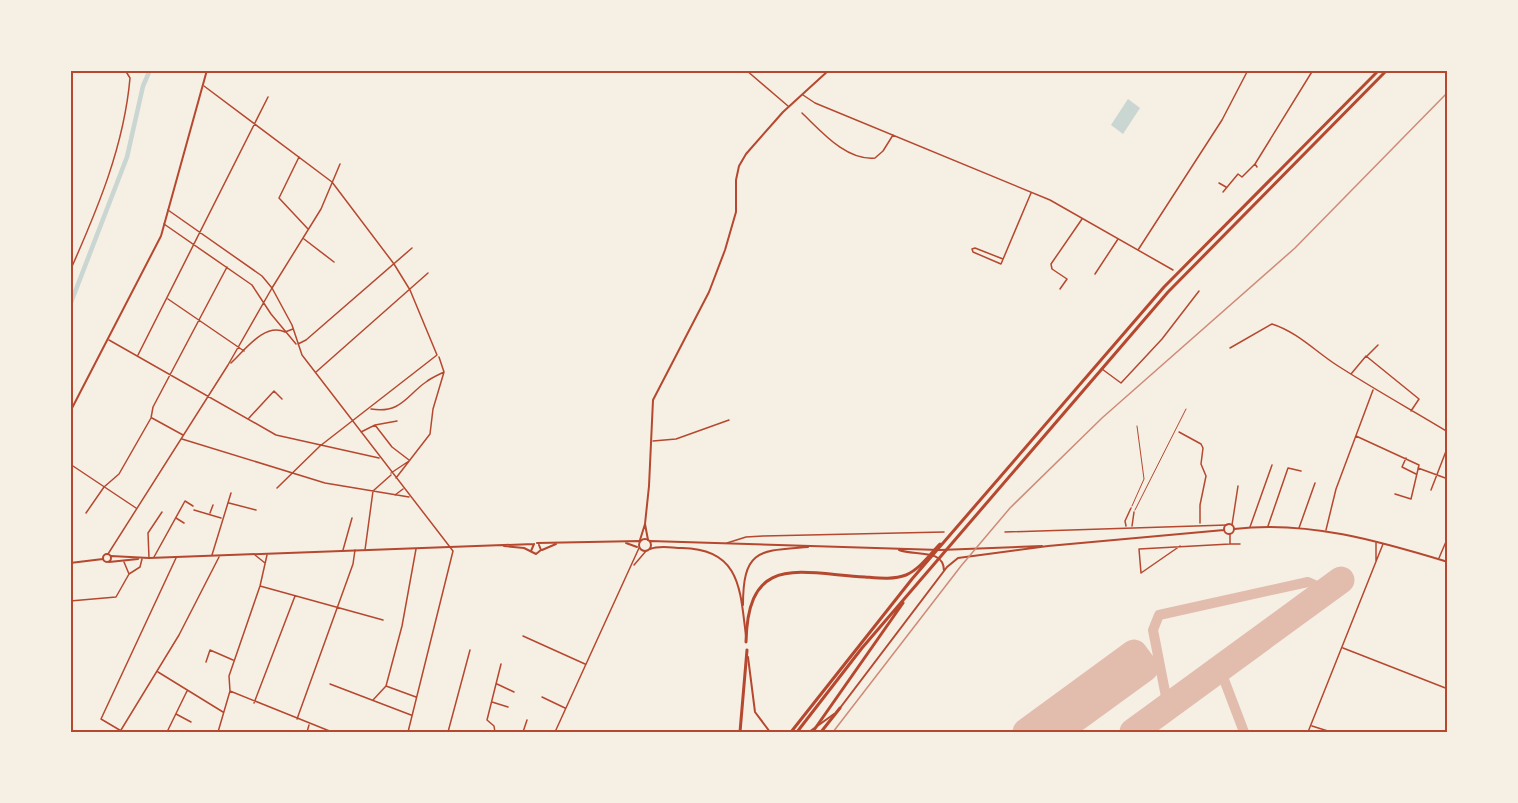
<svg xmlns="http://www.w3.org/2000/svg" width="1518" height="803" font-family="Quicksand,sans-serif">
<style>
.water{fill:#c9d6d2}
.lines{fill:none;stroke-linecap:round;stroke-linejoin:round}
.canal{stroke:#c9d6d2;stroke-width:4.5}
.taxiway{stroke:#e2bdae;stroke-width:10}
.runway{stroke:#e2bdae;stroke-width:27}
.service{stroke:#b5482f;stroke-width:1}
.minor{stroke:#b5482f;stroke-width:1.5}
.tertiary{stroke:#b5482f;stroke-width:2}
.secondary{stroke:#b5482f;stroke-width:2}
.trunk{stroke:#b5482f;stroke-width:3}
.rail{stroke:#cf8b77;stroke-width:1.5}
.neatline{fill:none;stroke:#b5482f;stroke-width:2}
</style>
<rect width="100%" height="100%" fill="#f6efe4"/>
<path class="water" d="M1128 99 1140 108 1123 134 1111 125Z"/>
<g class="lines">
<path class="canal" d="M70 305 127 157 143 86 150 70"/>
<path class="taxiway" d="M1220 669 1244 732
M1168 707 1153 630 1159 615 1308 582 1317 586 1316 599"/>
<path class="runway" d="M1026 732 1134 653 1145 668 1057 732
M1133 732 1341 580"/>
<path class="service" d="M1132 506 1144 479 1137 426
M1135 510 1186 409"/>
<path class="minor" d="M746 70 788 106
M204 86 332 182 394 264 410 290 437 355 320 446 277 488
M803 95 815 103 1050 200 1173 270
M802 113C821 131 846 161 875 158L883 151 893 135
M299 157 279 198 308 229
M1257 167 1255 164 1313 70
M1219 183 1226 187
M1223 192 1238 174 1242 177 1255 164
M168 210 262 276 272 288 321 209 340 164
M164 224 252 285 271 314 296 344
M304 239 334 262
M1138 250 1222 120 1248 70
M1003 259 975 248 972 249 973 252 1001 264 1031 193
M70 271C98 208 124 146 130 78L125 70
M1095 274 1118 239
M1060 289 1067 279 1052 269 1051 264 1082 219
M168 299 244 351
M109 340 276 435 379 458
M298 344 306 340 412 248
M1230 348 1272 324C1297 332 1314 350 1335 364 1372 388 1410 409 1448 432
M138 355 268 97
M1367 356 1378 345
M231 363C245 350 265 322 285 332L293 329
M1102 369 1121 383 1162 339 1199 291
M316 372 428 273
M1351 374 1366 356 1419 399 1411 411
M371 409C401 414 407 395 426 382 431 378 438 375 444 372
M152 418 183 435
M249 418 274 391 282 399
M375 425 392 447 409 460
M361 432 375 425 397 421
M1179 432 1201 444 1203 448 1201 464 1206 476 1200 505V523
M1356 436 1419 465 1411 499 1395 494
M182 439 325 483 409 497
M653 441 676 439 729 420
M1406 458 1402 467 1416 474
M70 464 136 508
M1418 468 1448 479
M391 473 409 461
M396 478 430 434 433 409 444 372 439 357
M1431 490 1448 446
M395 495 403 489
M229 503 256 510
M194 510 221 518
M86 513 104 487 119 474 151 418 153 407 227 267
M210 513 213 505
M176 518 184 523
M1232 525 1238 486
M1126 526 1125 521 1131 508
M1132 526 1134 512
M1268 526 1288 468 1301 471
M1250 527 1272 465
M1299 528 1315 483
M1326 530 1336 489 1373 390
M1005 532 1227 525
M727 543 746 537 763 536 944 532
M1231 544H1240
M1180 546 1141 573 1139 549 1230 544V534
M343 550 352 518
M365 550 373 491 391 475
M108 554 228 365 272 288 292 325 302 355 453 551 408 732
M212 555 231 493
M255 555 265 563
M154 557 185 501 193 506
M149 558 148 533 162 512
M1439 558 1448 537
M1376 561V543
M124 562 129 574 140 567 142 559
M634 565 646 551
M260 586 383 620
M70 601 116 597 129 574
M523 636 585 664
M1343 648 1448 689
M206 662 210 650 233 660
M158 672 223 712
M330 684 411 715
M497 684 514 692
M386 686 416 697
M230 691 332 732
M542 697 565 708
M373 700 386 686 402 626 416 549
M492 702 508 707
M254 703 295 596
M176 714 191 722
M297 719 353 564 355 550
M1312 726 1331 732
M121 730 179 635 219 557
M123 732 101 719 176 558
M167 732 187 691
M218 732 230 691 229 676 260 586 267 555
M307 732 309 725
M448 732 470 650
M495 732 494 726 487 720 501 664
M523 732 527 720
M555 732 639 548
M1308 732 1383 544"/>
<path class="tertiary" d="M645 524 648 540
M640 540 645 524 649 486 653 400 709 292 725 250 736 212V180L739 166 746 154 783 112 829 70"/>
<path class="secondary" d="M70 412 161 236 207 70
M1224 529a5 5 0 1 1 10 0a5 5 0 1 1-10 0Z
M1234 529C1307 520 1379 541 1448 562
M639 545a6 6 0 1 1 12 0a6 6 0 1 1-12 0Z
M650 541 940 550 1042 546
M537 543 640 541
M626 543 637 547
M504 546 524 548 536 554 541 550 539 545
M650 549C660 545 672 548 682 548 741 549 740 590 746 636
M542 550 556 544
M899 550C914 556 944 548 944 571
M531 551 534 544
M103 558a4 4 0 1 1 8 0a4 4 0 1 1-8 0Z
M111 556 149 558 534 544
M109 562 138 559
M70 563 103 559
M743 605C743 548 760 551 808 547
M748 657 755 712 770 732
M840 708 947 567 958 558 1048 546 1224 530
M809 732 834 714"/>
<path class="trunk" d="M746 642C748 553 798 573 865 577 878 578 893 580 906 575 920 569 930 554 940 544
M814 730 903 603
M740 732 747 650
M791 732 912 579 1164 287 1379 70
M797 732 862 648 1168 292 1387 70
M821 732 840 708"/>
<path class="rail" d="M833 732 961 566 1010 508 1102 418 1295 248 1448 92"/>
</g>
<rect width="1518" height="803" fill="none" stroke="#f6efe4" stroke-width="144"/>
<rect x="72" y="72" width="1374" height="659" class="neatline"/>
</svg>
